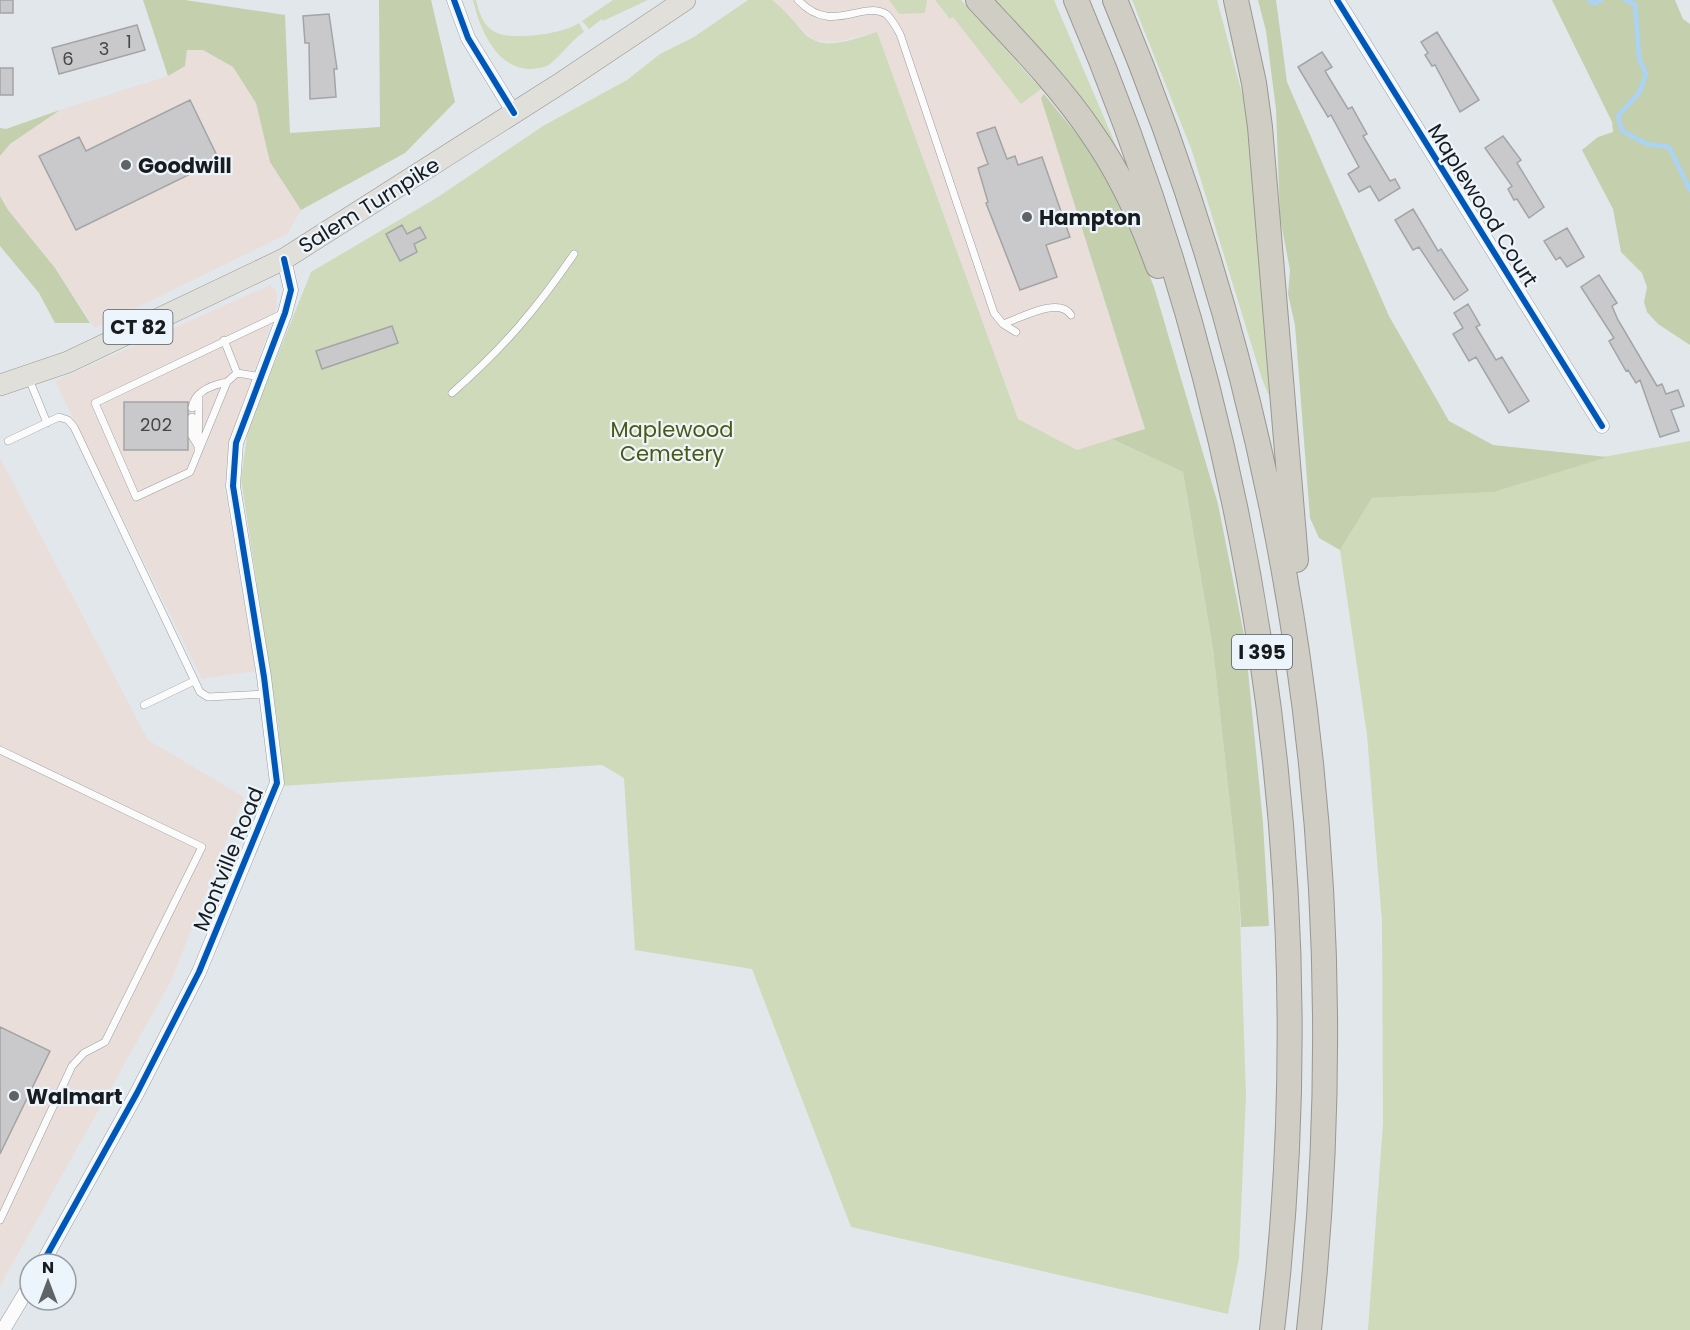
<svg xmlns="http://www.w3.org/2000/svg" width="1690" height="1330" font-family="Poppins,sans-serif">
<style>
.commercial{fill:#e9deda}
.green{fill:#cfdabb}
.forest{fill:#c3cfad}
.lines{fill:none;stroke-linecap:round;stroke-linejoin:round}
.stream{stroke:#aad3f6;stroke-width:4.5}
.building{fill:#c9c9cb;stroke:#a3a4a6;stroke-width:1.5}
.lane-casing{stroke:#999da0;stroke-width:8}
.street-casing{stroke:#999da0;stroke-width:15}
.primary-casing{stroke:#999790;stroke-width:22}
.highway-casing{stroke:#999790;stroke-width:26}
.lane{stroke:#fbfbfc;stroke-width:7}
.street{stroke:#fbfbfc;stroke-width:14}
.primary{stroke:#e1dfda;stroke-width:21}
.highway{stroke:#cfcdc4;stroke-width:24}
.cycleway-casing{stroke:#ecf5fc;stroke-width:10}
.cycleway{stroke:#0057b8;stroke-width:6}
.poi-dot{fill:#5f6366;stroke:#ecf5fc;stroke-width:2}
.labels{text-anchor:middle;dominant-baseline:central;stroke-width:4.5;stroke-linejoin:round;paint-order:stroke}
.number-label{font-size:18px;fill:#454749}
.shield{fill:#ecf5fc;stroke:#585d61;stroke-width:1.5}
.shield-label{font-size:20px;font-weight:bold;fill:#191c1e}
.poi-label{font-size:21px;font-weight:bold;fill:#191c1e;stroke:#ecf5fc;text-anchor:start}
.street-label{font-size:21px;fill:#191c1e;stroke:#ecf5fc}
.park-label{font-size:21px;fill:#4b5910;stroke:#ecf5fc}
</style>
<rect width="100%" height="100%" fill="#e2e7ec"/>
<path class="commercial" d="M770 0H961L1041 89 1044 94 1041 98 1145 430 1077 450 1018 419 877 32 837 42 814 40Z
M187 50H203L233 67 256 103 270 162 301 210 287 234 95 328 55 268 8 210 0 196V156L10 144 60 110 168 76 185 66Z
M270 285 276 290 277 306 229 444 225 491 256 671 202 679 55 381Z
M0 458 148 740 244 797 171 981 0 1286Z"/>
<path class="green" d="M473 0H476C479 12 483 26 495 32 511 41 564 34 579 23L584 32C570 41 563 54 550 64 545 68 538 68 532 69 497 70 480 30 473 0Z
M613 0H648L603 21 602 19 589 29 582 21Z
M748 0H772C785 10 794 22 805 34 825 53 855 38 877 32L1018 419 1077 450 1112 439 1183 472 1213 649 1239 887 1246 1095 1239 1258 1228 1314 851 1227 752 969 635 950 624 778 602 765 282 786 278 725 241 479 248 429 311 272 438 197 543 126 627 80 660 54 694 37Z
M889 0H927L925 13 899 14Z
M935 0H961L1041 89 1021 104 953 17 950 19Z
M987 0H1054L1117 148 1112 149Z
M1132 0H1217L1243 97 1252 154 1271 393 1268 394 1261 376 1192 151Z
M1690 441V1330H1368L1383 1123 1382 922 1367 735 1340 550 1372 498 1494 492 1603 457Z"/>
<path class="forest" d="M143 0H185L285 15 290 133 380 127 379 0H431L455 102 405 153 301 210 270 162 256 103 233 67 203 50H187L185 66 168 76Z
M1258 0H1276L1287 82 1389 316 1449 421 1493 445 1607 457 1494 492 1372 498 1340 550 1319 538 1310 518 1295 325 1288 294 1290 270 1280 218 1276 109 1266 31Z
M1552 0H1675L1683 19 1690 24V345L1658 324 1647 312 1644 302 1647 287 1642 273 1621 252 1613 209 1582 150 1598 137 1613 132 1612 122Z
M1044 94 1097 159 1124 212 1154 287 1218 504 1245 640 1263 823 1269 926 1241 927 1239 887 1213 649 1183 472 1112 439 1145 429 1041 98Z
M60 110 10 144 0 156V128L6 129Z
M0 196 8 210 55 268 90 323H55L39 293 0 246Z"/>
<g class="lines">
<path class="stream" d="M1589 0 1595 4 1601 0
M1625 0 1635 4 1639 58 1646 74 1639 93 1618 116 1622 131 1647 144 1669 147 1690 190"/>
</g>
<path class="building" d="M0 0H13V13H0Z
M329 14 337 69H334L336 97 310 99 309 43H305L303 16Z
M137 25 145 50 59 74 52 48Z
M1437 32 1479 100 1460 112 1435 65 1432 66 1425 55 1428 53 1421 42Z
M1322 52 1332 67 1325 71 1348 109 1352 107 1367 134 1363 136 1390 181 1395 179 1400 188 1379 201 1370 186 1359 192 1348 174 1359 167 1331 115 1328 117 1298 67Z
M0 68H13V95H0Z
M190 100 219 160 76 230 39 156 79 137 86 151Z
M995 127 1007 159 1015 156 1018 165 1042 157 1070 237 1046 245 1057 277 1020 290 986 203 988 202 978 168 988 164 977 133Z
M1503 136 1521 160 1517 163 1544 207 1529 218 1517 199 1514 200 1508 189 1512 186 1485 148Z
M1413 209 1438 251 1441 249 1468 290 1454 300 1419 247 1413 250 1395 220Z
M402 225 407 234 420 227 426 238 414 244 417 252 400 261 386 234Z
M1567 228 1584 257 1567 267 1560 257 1556 260 1544 241Z
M1599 275 1617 303 1612 306 1618 320 1657 386 1662 384 1666 394 1678 390 1684 406 1671 410 1679 431 1660 437 1640 380 1636 383 1628 370 1626 371 1609 341 1614 338 1581 287Z
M1468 304 1480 325 1476 327 1496 360 1502 357 1529 401 1509 413 1476 357 1469 361 1453 334 1463 328 1454 313Z
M392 326 398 343 322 369 316 351Z
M124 402H188V450H124Z
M0 1027 50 1051 0 1154Z"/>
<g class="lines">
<g class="lane-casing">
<path id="lane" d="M798 0C832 36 861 0 886 14 892 19 896 27 900 34L994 313 1003 324 1016 332
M1003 324C1021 318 1059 296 1071 315
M224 340 237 373
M261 377 237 373 227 382 190 472 136 497 95 403 282 314
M29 379 47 423
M452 393C503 348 535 311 574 254
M192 408C194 391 212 385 227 382
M192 417V436L198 446
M8 441 59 417 68 420 74 427 200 692 208 697 266 694
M198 451 199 396
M144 705 194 681
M0 750 202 847 105 1042 84 1053 72 1066 0 1220"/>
</g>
<g class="street-casing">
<path id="street" d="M454 0 468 38 514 113
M1337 0 1602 426
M42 1264 137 1093 199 972 277 783 264 677 233 486 236 443 285 313 291 290 284 259
M3 1330 30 1285"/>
</g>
<g class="primary-casing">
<path id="primary" d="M0 385 68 362 284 259 564 81 685 0"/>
</g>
<g class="highway-casing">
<path id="highway" d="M978 0C1017 42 1059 85 1091 132 1120 173 1141 219 1158 266
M1076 0C1254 417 1326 879 1272 1330
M1115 0C1292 424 1359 873 1309 1330
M1236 0 1254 83 1260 127 1296 560"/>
</g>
<use href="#lane" class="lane"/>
<use href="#street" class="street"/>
<use href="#primary" class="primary"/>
<use href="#highway" class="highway"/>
<g class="cycleway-casing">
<path id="cycleway" d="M454 0 468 38 514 113
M1337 0 1602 426
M42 1264 137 1093 199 972 277 783 264 677 233 486 236 443 285 313 291 290 284 259"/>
</g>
<use href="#cycleway" class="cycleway"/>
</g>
<g class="poi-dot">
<circle cx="126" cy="165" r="6"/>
<circle cx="1027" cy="217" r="6"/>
<circle cx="14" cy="1096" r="6"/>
</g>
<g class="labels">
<g class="number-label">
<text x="129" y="41">1</text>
<text x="104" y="48">3</text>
<text x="68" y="58">6</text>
<text x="156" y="424">202</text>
</g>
<g class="shield">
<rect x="103.5" y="310" width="69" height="34" rx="4.5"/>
<rect x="1232" y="635" width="60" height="34" rx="4.5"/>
</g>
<g class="shield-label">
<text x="138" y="327">CT 82</text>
<text x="1262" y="652">I 395</text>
</g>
<g class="poi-label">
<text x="138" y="165">Goodwill</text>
<text x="1039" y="217">Hampton</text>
<text x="26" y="1096">Walmart</text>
</g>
<g class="street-label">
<text transform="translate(369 205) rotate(-32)">Salem Turnpike</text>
<text transform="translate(1483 205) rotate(58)">Maplewood Court</text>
<text transform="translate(228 859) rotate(-68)">Montville Road</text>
</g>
<g class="park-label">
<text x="672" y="429">Maplewood<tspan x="672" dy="24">Cemetery</tspan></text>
</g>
</g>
<g transform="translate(48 1282)"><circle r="28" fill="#ecf5fc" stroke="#989ea3" stroke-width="1.5"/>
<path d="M0-4.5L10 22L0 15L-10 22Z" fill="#5f6366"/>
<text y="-9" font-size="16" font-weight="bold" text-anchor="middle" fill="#191c1e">N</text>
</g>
</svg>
